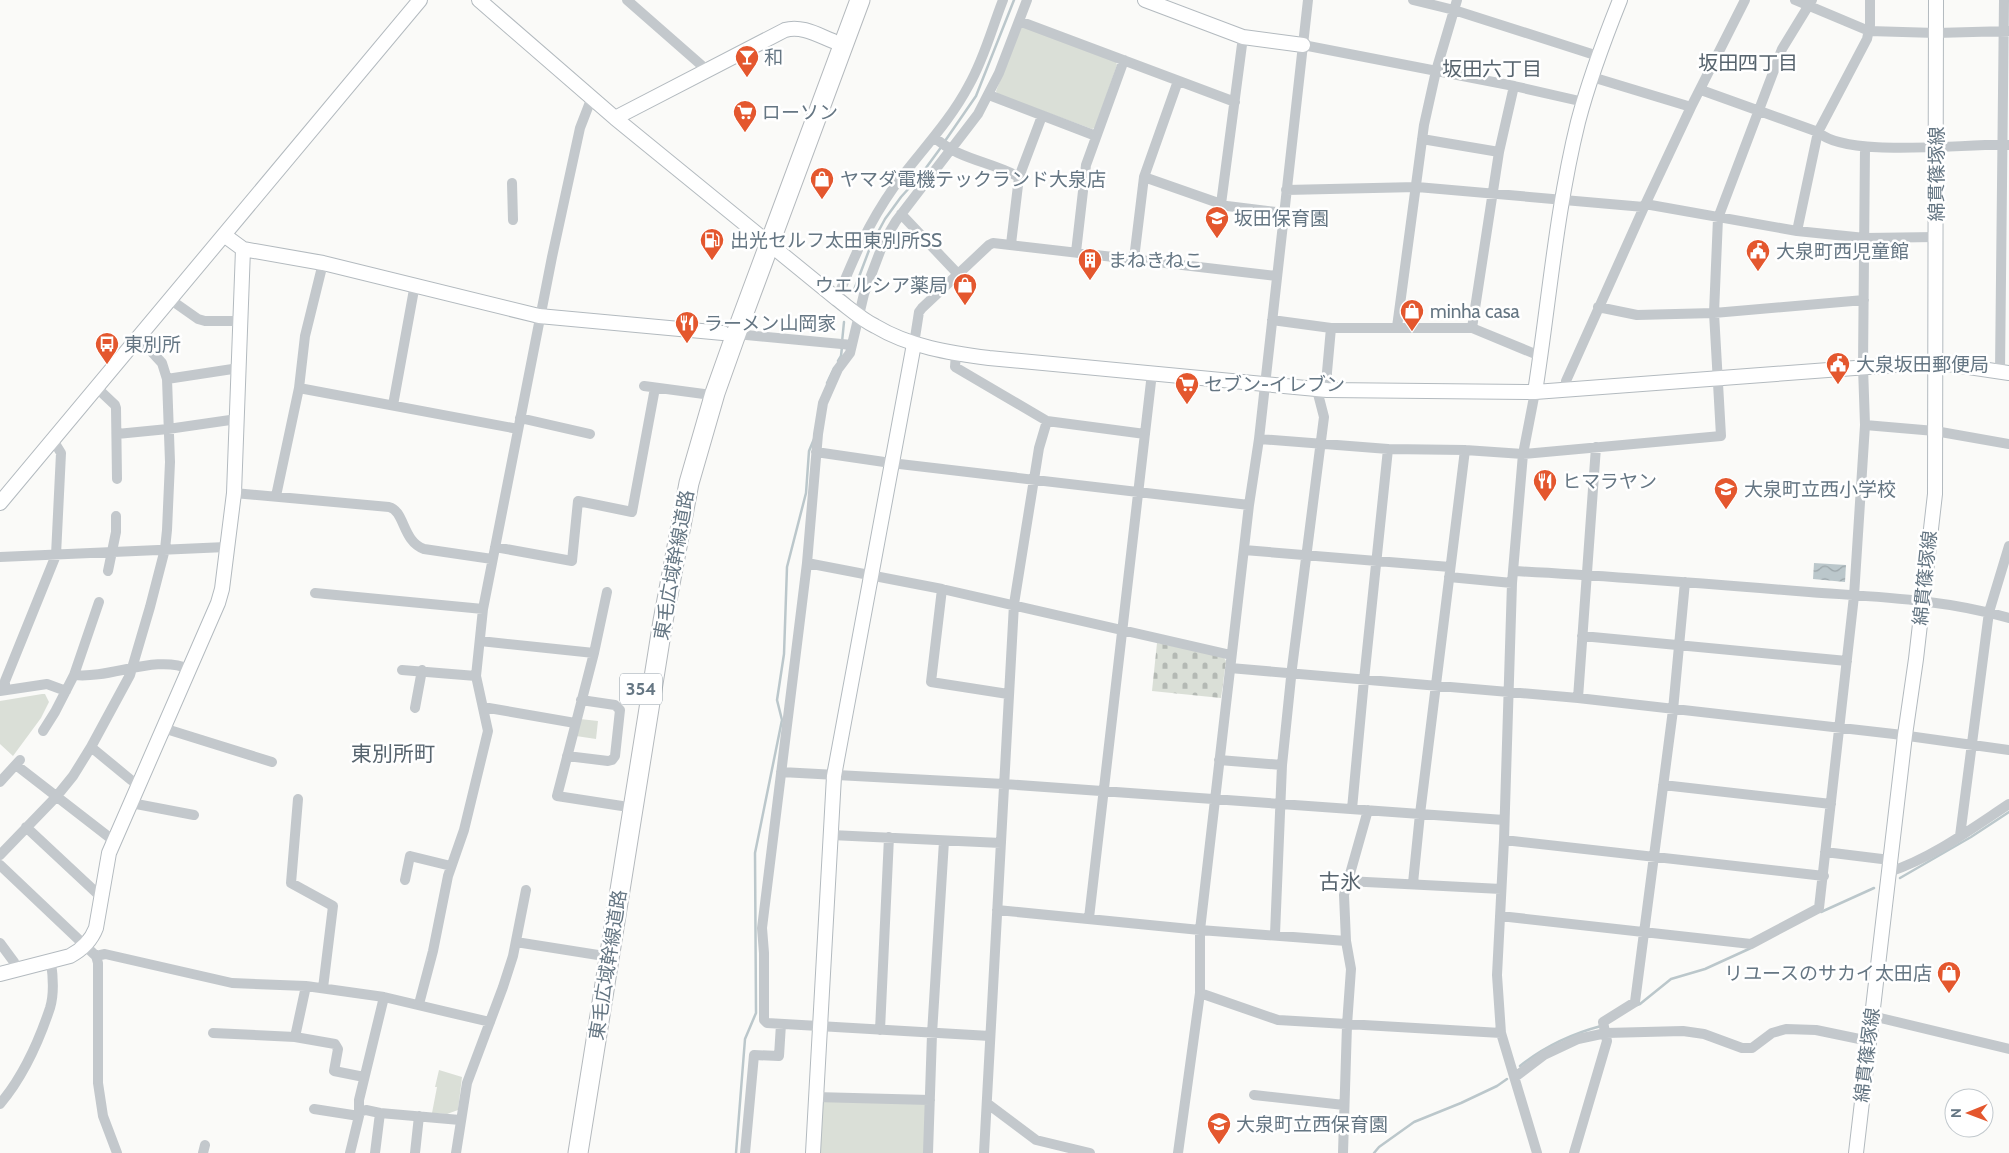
<svg xmlns="http://www.w3.org/2000/svg" width="2009" height="1153" font-family="Cabin,'Noto Sans JP',sans-serif">
<style>
.cemetery{fill:url(#cemetery-stones)}
.green{fill:#dadfd7}
.water{fill:url(#water-waves)}
.lines{fill:none;stroke-linecap:round;stroke-linejoin:round}
.stream{stroke:#bbc7cb;stroke-width:2.5}
.secondary-casing{stroke:#b3babf;stroke-width:16}
.highway-casing{stroke:#b4b9bd;stroke-width:21}
.street{stroke:#c3c8cc;stroke-width:10}
.secondary{stroke:#fff;stroke-width:14}
.highway{stroke:#fff;stroke-width:19}
.labels{text-anchor:middle;dominant-baseline:central;stroke-width:5;stroke-linejoin:round;paint-order:stroke}
.shield{fill:#fff;stroke:#939fa8;stroke-width:1}
.shield-label{font-size:18px;font-weight:bold;fill:#657683}
.poi-label{font-size:19px;fill:#657683;stroke:#fff;text-anchor:start}
.street-label{font-size:19px;fill:#657683;stroke:#fff}
.neighbourhood-label{font-size:20px;fill:#57646e;stroke:#fff}
.quarter-label{font-size:21px;fill:#57646e;stroke:#fff}
</style>
<defs>
<pattern id="cemetery-stones" width="16" height="16" patternUnits="userSpaceOnUse" patternTransform="scale(1.25)"><rect width="16" height="16" fill="#dadfd7"/><path d="M2 7V4a2 2 0 0 1 4 0v3zM10 15v-3a2 2 0 0 1 4 0v3z" fill="#b4b9b4"/></pattern>
<pattern id="water-waves" width="16" height="10" patternUnits="userSpaceOnUse" patternTransform="scale(1.25)"><rect width="16" height="10" fill="#bbc7cb"/><path d="M0 5q4-4 8 0t8 0" fill="none" stroke="#9ca6aa"/></pattern>
</defs>
<rect width="100%" height="100%" fill="#fafaf8"/>
<path class="cemetery" d="M1157 643 1223 656 1226 661 1221 698 1152 691Z"/>
<path class="green" d="M1023 27 1116 62 1117 65 1095 128 1092 129 997 94 996 91 1021 28Z
M42 694H45L49 702 41 718 13 756 0 744V701Z
M580 719 598 721 596 739 576 736Z
M439 1070 462 1077 458 1110 447 1114 432 1113 437 1087H435Z
M818 1100 929 1103 926 1153H813Z"/>
<path class="water" d="M1814 563 1846 565 1845 582 1813 579Z"/>
<g class="lines">
<path class="stream" d="M945 141 976 96 1014 0
M854 290 871 245 885 219 901 197 920 176 942 146
M842 342 844 322
M838 361 841 356 842 347
M827 383 834 368
M1900 878 1971 837 2009 812
M1821 912 1874 888
M1637 1005 1640 1004 1671 979 1705 969 1751 948
M1520 1066C1545 1046 1571 1034 1601 1026
M736 1153 745 1039 756 1013 755 853 782 720 777 700 784 654 787 567 806 493 809 451 814 439
M1374 1153 1379 1147 1414 1122 1461 1103 1497 1086 1507 1079"/>
<g class="secondary-casing">
<path id="secondary" d="M479 0 615 118 837 299C849 308 861 319 875 326 910 347 950 353 989 358L1327 390 1535 392 1935 362 2009 373
M1145 0 1243 37 1303 45
M615 118 785 30C801 25 818 35 833 41
M224 235 243 249 323 263 539 316 723 333
M1535 392C1549 303 1556 211 1578 122 1589 80 1604 40 1620 0
M0 503 420 0
M0 974 70 956C83 949 91 941 96 928L109 853 218 603 222 589 234 493 243 249
M813 1153 834 776 914 344
M1856 1153 1905 735 1916 659 1935 494 1936 0"/>
</g>
<g class="highway-casing">
<path id="highway" d="M578 1153 663 621 689 483 715 393 736 334 860 0"/>
</g>
<path class="street" d="M627 0 708 71
M1413 0 1454 10 1598 56
M1795 0 1869 31 1936 33 2009 31
M1019 21 1235 102
M1303 45 1514 86 1584 102
M1592 77 1691 107
M1701 90 1818 132C1847 159 1967 143 2009 145
M989 95 1096 136
M934 137C959 160 990 161 1019 177
M1422 139 1499 152
M1144 177 1227 206 1284 213
M512 183 513 220
M1286 190 1417 187 1644 207
M1221 204 1243 37
M1645 204 1797 231 1865 238 1936 237
M901 214 957 273
M1797 231 1818 132 1867 39 1870 25V0
M1011 244 1019 177 1042 116
M1076 252 1086 165 1124 60
M1134 259 1144 177 1178 81
M837 299C854 257 868 224 894 187 919 153 949 123 969 85 984 59 992 28 1003 0
M171 300 198 319 205 321H241
M1598 307 1637 315 1714 313 1864 300
M1272 320 1331 328H1472L1540 356
M1397 327 1424 125 1436 71 1457 0
M1472 328 1499 152 1514 86
M736 334 852 345
M914 344 919 312 922 308 989 245 993 243 1277 276
M956 354 955 367 1047 421 1145 434
M2000 371 2004 0
M167 379 239 368
M644 386 704 394
M97 388 115 405 116 408 117 479
M299 388 518 429
M1327 390V372L1331 328
M1567 390 1566 381 1644 207 1691 107 1745 0
M1535 392 1523 454 1512 583 1504 840 1497 975 1501 1033 1537 1153
M393 405 415 284
M520 418 590 434
M1865 425 1935 431 2009 444
M117 434 168 429 237 419
M1259 439 1388 449 1465 450 1523 454 1721 436 1714 313 1718 218 1782 49 1812 0
M816 452 891 463 1249 505
M234 493 389 507C405 511 402 541 424 549L492 559
M276 496 299 388 305 336 323 263
M495 547 572 561 578 501 632 512 655 388
M1244 550 1450 567
M0 557 226 547
M807 563 942 589 1231 655
M108 571 116 532V516
M1513 571C1612 576 1711 584 1809 592 1876 597 1944 599 2009 618
M1449 577 1512 583
M942 589 931 682 1008 694
M607 592 594 653 557 796 622 806
M315 593 483 609
M1582 636 1847 661
M480 641 594 653
M1230 668 1578 698 1894 734 2009 750
M402 670 476 676
M74 675C111 679 156 654 189 669
M5 690V681L56 555 61 453 53 440
M0 691 47 684 66 691
M1578 698 1596 447
M483 707 575 723
M415 708 422 670
M163 728 272 762
M43 731 55 712 74 675 99 602
M91 747 131 780 139 784
M567 756 608 761 612 760 615 756 620 710 615 705 581 700
M1219 760 1282 765
M16 765 114 841
M781 772 1004 784 1504 820
M0 782 20 760
M1663 785 1831 804
M298 799 291 883 333 906 323 988
M131 803 194 815
M1352 809 1364 680 1388 449
M26 827 101 897
M831 835 1001 843
M1960 836 1989 612 2009 546
M1504 840 1824 876
M1825 852 1890 860
M0 855 56 797 73 776 91 747 130 675 150 607 165 549 167 530 170 462 167 379 162 363 139 338
M0 865 96 956 98 963V1083L103 1116 117 1153
M1889 872C1932 858 1971 829 2009 804
M405 880 410 856 451 866
M1347 881 1501 889
M1413 883 1420 814 1465 450
M997 910 1200 930 1346 941
M1500 916 1751 944 1819 908 1854 596 1865 425 1863 367 1865 147
M1089 918 1152 373
M1275 934 1282 765 1292 668 1324 417 1317 390
M516 942 598 955
M0 943 14 962 17 970
M96 956 105 954 232 983 306 986 384 997 490 1022
M306 986 295 1037 335 1044 338 1049 334 1071 364 1077
M1200 993 1278 1020 1501 1033
M419 1004 433 951 448 876 464 830 488 731 476 676 483 609 552 257 580 128 592 97
M1872 1016 2009 1049
M880 1030 889 837
M213 1033 295 1037
M990 1036 767 1023 764 1020V953L762 928 807 563 818 434 823 403 838 369 850 353 864 294 884 241 896 221 978 114 999 73 1027 0
M1515 1077 1544 1055 1578 1039 1606 1033 1683 1031 1704 1034 1742 1048H1752L1772 1033 1786 1029 1816 1030 1869 1041
M1254 1095 1344 1105
M815 1097 930 1100
M0 1104C22 1078 39 1041 50 1008 54 995 53 976 51 962
M988 1104 1036 1140 1090 1153
M314 1109 359 1116
M359 1112 366 1110 380 1113 460 1120
M203 1153 205 1145
M350 1153 359 1116V1100L384 997
M375 1153 380 1113
M415 1153 419 1116
M456 1153 467 1083 503 987 513 956 526 890
M745 1153 754 1055 779 1056 781 1024
M928 1153 932 1034 944 841
M984 1153 1014 604 1039 448 1047 421
M1178 1153 1200 993V930L1249 505 1259 439 1308 0
M1343 1153 1347 1025 1351 969 1346 941 1344 895 1368 810
M1574 1153 1607 1041 1603 1022 1635 1002 1673 710 1685 582"/>
<use href="#secondary" class="secondary"/>
<use href="#highway" class="highway"/>
</g>
<defs>
<g id="bar-pin" transform="scale(1.25)"><path d="M0 17L-7.5 6A9.5 9.5 0 1 1 7.5 6Z" fill="#e4572e" stroke="#fff"/><path d="M-6-5H6L.8 .8V4.5H3.5V6h-7V4.5H-.8V.8Z" fill="#fff"/></g>
<g id="supermarket-pin" transform="scale(1.25)"><path d="M0 17L-7.5 6A9.5 9.5 0 1 1 7.5 6Z" fill="#e4572e" stroke="#fff"/><path d="M-6-5.5h2.5l.6 2H6L4.5 2H-2.5L-4.4-4H-6ZM-1.5 3.2a1.3 1.3 0 1 0 .1 0ZM3 3.2a1.3 1.3 0 1 0 .1 0Z" fill="#fff"/></g>
<g id="shop-pin" transform="scale(1.25)"><path d="M0 17L-7.5 6A9.5 9.5 0 1 1 7.5 6Z" fill="#e4572e" stroke="#fff"/><path d="M-5-2.5h2.3a2.7 3.5 0 0 1 5.4 0H5L5.5 6h-11ZM-1.5-2.5h3a1.5 2.3 0 0 0-3 0Z" fill="#fff"/></g>
<g id="school-pin" transform="scale(1.25)"><path d="M0 17L-7.5 6A9.5 9.5 0 1 1 7.5 6Z" fill="#e4572e" stroke="#fff"/><path d="M0-5L7-2L0 1L-7-2ZM-4 1L0 2.5L4 1V4Q0 6-4 4Z" fill="#fff"/></g>
<g id="fuel-pin" transform="scale(1.25)"><path d="M0 17L-7.5 6A9.5 9.5 0 1 1 7.5 6Z" fill="#e4572e" stroke="#fff"/><path d="M-5.5-6h7V0h2V4h1.3V-2.5L3-4.5l.8-.8L6-3V5H2.5V1h-1V6h-7ZM-4.2-4.7v3.2H.2V-4.7Z" fill="#fff"/></g>
<g id="civic-pin" transform="scale(1.25)"><path d="M0 17L-7.5 6A9.5 9.5 0 1 1 7.5 6Z" fill="#e4572e" stroke="#fff"/><path d="M-.6-6.5H3V-4.5H.6V-3L4-1V1h2V6H-6V1h2V-1L-.6-3ZM-1.2 2.5V6h2.4V2.5Z" fill="#fff"/></g>
<g id="building-pin" transform="scale(1.25)"><path d="M0 17L-7.5 6A9.5 9.5 0 1 1 7.5 6Z" fill="#e4572e" stroke="#fff"/><path d="M-4-6H4V6H1V3H-1V6H-4ZM-2.5-4.3h1.7v1.8h-1.7ZM.8-4.3h1.7v1.8H.8ZM-2.5-1h1.7V.8h-1.7ZM.8-1h1.7V.8H.8Z" fill="#fff"/></g>
<g id="restaurant-pin" transform="scale(1.25)"><path d="M0 17L-7.5 6A9.5 9.5 0 1 1 7.5 6Z" fill="#e4572e" stroke="#fff"/><path d="M-5-6h1v4h1v-4h1v4h1v-4h1v5L-1.5 .5V6h-2V.5L-5-1ZM5-6V6H3V1.5H1.5Q1.5-4 5-6Z" fill="#fff"/></g>
<g id="bus-pin" transform="scale(1.25)"><path d="M0 17L-7.5 6A9.5 9.5 0 1 1 7.5 6Z" fill="#e4572e" stroke="#fff"/><path d="M-5-6H5V4H4V6H2V4H-2V6H-4V4H-5ZM-3.5-4V0h7V-4ZM-3.5 1.2v1.5H-2V1.2ZM2 1.2v1.5H3.5V1.2Z" fill="#fff"/></g>
</defs>
<g fill-rule="evenodd">
<use href="#bar-pin" x="747" y="57"/>
<use href="#supermarket-pin" x="745" y="112"/>
<use href="#shop-pin" x="822" y="179"/>
<use href="#school-pin" x="1217" y="218"/>
<use href="#fuel-pin" x="712" y="240"/>
<use href="#civic-pin" x="1758" y="251"/>
<use href="#building-pin" x="1090" y="260"/>
<use href="#shop-pin" x="965" y="285"/>
<use href="#shop-pin" x="1412" y="311"/>
<use href="#restaurant-pin" x="687" y="323"/>
<use href="#bus-pin" x="107" y="344"/>
<use href="#civic-pin" x="1838" y="364"/>
<use href="#supermarket-pin" x="1187" y="384"/>
<use href="#restaurant-pin" x="1545" y="481"/>
<use href="#school-pin" x="1726" y="489"/>
<use href="#shop-pin" x="1949" y="973"/>
<use href="#school-pin" x="1219" y="1124"/>
</g>
<g class="labels">
<rect class="shield" x="620" y="673.5" width="42" height="31" rx="4"/>
<g class="shield-label">
<text x="641" y="689">354</text>
</g>
<g class="poi-label">
<text x="764" y="57">和</text>
<text x="762" y="112">ローソン</text>
<text x="840" y="179">ヤマダ電機テックランド大泉店</text>
<text x="1234" y="218">坂田保育園</text>
<text x="730" y="240">出光セルフ太田東別所SS</text>
<text x="1776" y="251">大泉町西児童館</text>
<text x="1108" y="260">まねきねこ</text>
<text x="948" y="285" text-anchor="end">ウエルシア薬局</text>
<text x="1430" y="311">minha casa</text>
<text x="704" y="323">ラーメン山岡家</text>
<text x="124" y="344">東別所</text>
<text x="1856" y="364">大泉坂田郵便局</text>
<text x="1204" y="384">セブン-イレブン</text>
<text x="1562" y="481">ヒマラヤン</text>
<text x="1744" y="489">大泉町立西小学校</text>
<text x="1932" y="973" text-anchor="end">リユースのサカイ太田店</text>
<text x="1236" y="1124">大泉町立西保育園</text>
</g>
<g class="street-label">
<text transform="translate(1936 174) rotate(-90)">綿貫篠塚線</text>
<text transform="translate(674 565) rotate(-80)">東毛広域幹線道路</text>
<text transform="translate(1925 578) rotate(-84)">綿貫篠塚線</text>
<text transform="translate(608 965) rotate(-81)">東毛広域幹線道路</text>
<text transform="translate(1867 1055) rotate(-83)">綿貫篠塚線</text>
</g>
<g class="neighbourhood-label">
<text x="1748" y="63">坂田四丁目</text>
<text x="1492" y="69">坂田六丁目</text>
</g>
<g class="quarter-label">
<text x="393" y="753">東別所町</text>
<text x="1340" y="881">古氷</text>
</g>
</g>
<g transform="translate(1969 1113) rotate(269)"><circle r="24" fill="#ffffff" stroke="#c1c8cd"/>
<path d="M0-4L9 19L0 12L-9 19Z" fill="#e4572e"/>
<text y="-8" font-size="14" font-weight="bold" text-anchor="middle" fill="#657683">N</text>
</g>
</svg>
